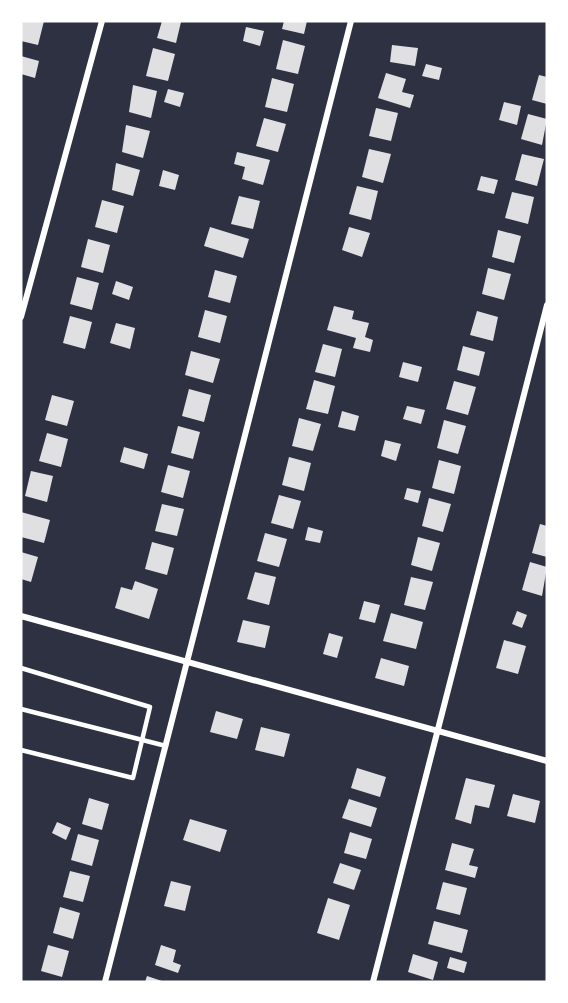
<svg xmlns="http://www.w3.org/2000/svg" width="568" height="1003" font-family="'DM Sans',sans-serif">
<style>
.building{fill:#e0e0e3}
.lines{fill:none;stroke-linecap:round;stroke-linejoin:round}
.service{stroke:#fff;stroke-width:4.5}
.minor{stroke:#fff;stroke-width:6}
</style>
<rect width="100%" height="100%" fill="#2d3142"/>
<path class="building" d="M21 21H44L38 45 21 41Z
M162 21 181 22 176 43 157 38Z
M284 21H307L304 34 282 29Z
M246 27 264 31 260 46 243 41Z
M283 40 305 46 298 74 276 69Z
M392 45 418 48 415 66 390 62Z
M153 48 175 54 168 81 146 76Z
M21 56 39 61 35 78 21 74Z
M426 64 442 68 439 80 422 76Z
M386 73 406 79 402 92 414 95 410 108 378 98Z
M539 75 547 77V104L532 100Z
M272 78 294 84 287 112 265 107Z
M133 85 157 91 151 118 129 112Z
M168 89 184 93 180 107 164 102Z
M504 102 521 106 517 125 499 120Z
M376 108 398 113 391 141 369 136Z
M528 114 547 119 542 145 521 139Z
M264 118 286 124 278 152 256 146Z
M126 125 150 131 143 158 122 152Z
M369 149 391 154 383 183 362 177Z
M237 152 270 160 263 185 242 179 245 167 234 164Z
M522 154 544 159 537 186 515 180Z
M116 163 140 170 133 196 112 190Z
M163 170 179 175 175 190 159 186Z
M481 176 498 180 494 194 477 190Z
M357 186 378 191 371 220 349 214Z
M512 192 534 197 528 224 505 218Z
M239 196 260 201 253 229 231 224Z
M102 200 124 206 117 233 95 227Z
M210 227 249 239 243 258 204 246Z
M349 227 370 233 362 257 342 250Z
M498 230 521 236 514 263 492 257Z
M88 239 110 245 103 273 81 267Z
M488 268 511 274 504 300 482 294Z
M215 270 237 276 230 303 208 297Z
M77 277 99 283 92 310 70 304Z
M116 281 133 287 129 300 112 294Z
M334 306 354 311 352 319 369 323 365 337 373 340 370 352 353 348 356 338 327 330Z
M205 310 227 316 220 343 198 337Z
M477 311 498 317 493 341 470 335Z
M70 316 92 322 85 349 63 343Z
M116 323 135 328 130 349 110 343Z
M323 344 342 349 335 377 315 372Z
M463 346 485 352 479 376 457 370Z
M191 351 220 359 213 383 185 375Z
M403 362 422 367 418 382 399 377Z
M314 380 335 386 328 414 306 409Z
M454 381 476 387 468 415 446 409Z
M189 389 211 395 204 422 182 416Z
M52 395 74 401 67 426 45 420Z
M407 406 425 410 421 424 403 419Z
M342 411 359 416 355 431 338 427Z
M299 418 321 424 313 451 292 446Z
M444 420 466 426 458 454 437 448Z
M178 426 200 432 193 459 171 453Z
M47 433 68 439 61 467 39 461Z
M385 440 401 444 396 461 381 456Z
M124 447 148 454 144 469 120 462Z
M289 457 311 463 304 491 282 485Z
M439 460 461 466 454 494 432 488Z
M168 465 190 471 183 498 161 492Z
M31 471 53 476 47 502 25 496Z
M407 488 421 491 418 503 404 499Z
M279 495 301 501 293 529 271 523Z
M429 498 451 504 443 532 422 526Z
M162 504 184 509 177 536 155 531Z
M21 512 50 520 44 543 21 537Z
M540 524 547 526V557L532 553Z
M308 527 323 531 320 543 305 540Z
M265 533 287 539 279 567 257 561Z
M418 537 440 543 432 571 411 565Z
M152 542 174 548 167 575 145 569Z
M21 552 38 557 31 582 21 579Z
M530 562 547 567 542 596 522 590Z
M255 572 276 577 269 605 247 599Z
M411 577 433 582 425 610 404 605Z
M135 581 158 589 149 619 115 608 121 587 132 590Z
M364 601 380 605 375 623 359 619Z
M517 611 527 615 522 628 512 624Z
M391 613 423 622 416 649 383 641Z
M243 620 270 626 265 648 237 642Z
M329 633 343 637 337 658 323 654Z
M504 640 526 646 518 674 496 668Z
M381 658 409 666 404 686 375 678Z
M216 711 243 719 237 739 210 732Z
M261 727 290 734 284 757 255 750Z
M357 768 386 777 380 797 351 788Z
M466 778 495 785 489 808 475 805 471 824 455 819Z
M513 794 540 801 535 823 507 816Z
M89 798 109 804 102 830 82 824Z
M349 799 377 808 371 827 342 818Z
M190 819 227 830 220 852 183 840Z
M57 822 71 828 66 840 52 833Z
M350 832 372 839 366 859 344 853Z
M78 834 99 840 92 866 71 860Z
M452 843 474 849 469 865 478 867 475 878 445 870Z
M340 863 361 870 354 890 333 883Z
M70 871 90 876 83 902 63 897Z
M171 881 191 886 185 911 164 906Z
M443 882 467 888 460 915 436 909Z
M328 898 350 905 339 940 317 933Z
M60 907 80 913 73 939 53 933Z
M434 921 468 930 462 953 428 944Z
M48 945 69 951 62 977 41 971Z
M161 945 176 950 173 962 181 965 178 973 155 965Z
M413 954 438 962 433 980 408 972Z
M450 957 467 962 464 973 447 968Z
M147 976 165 982H145Z"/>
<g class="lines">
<path class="service" d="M21 668 150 707 133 778 21 750
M21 709 166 746"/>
<path class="minor" d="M21 317 102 21
M21 616 547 761
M105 982 351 21
M373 982 547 305"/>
</g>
<rect width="568" height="1003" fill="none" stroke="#ffffff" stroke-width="45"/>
</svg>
